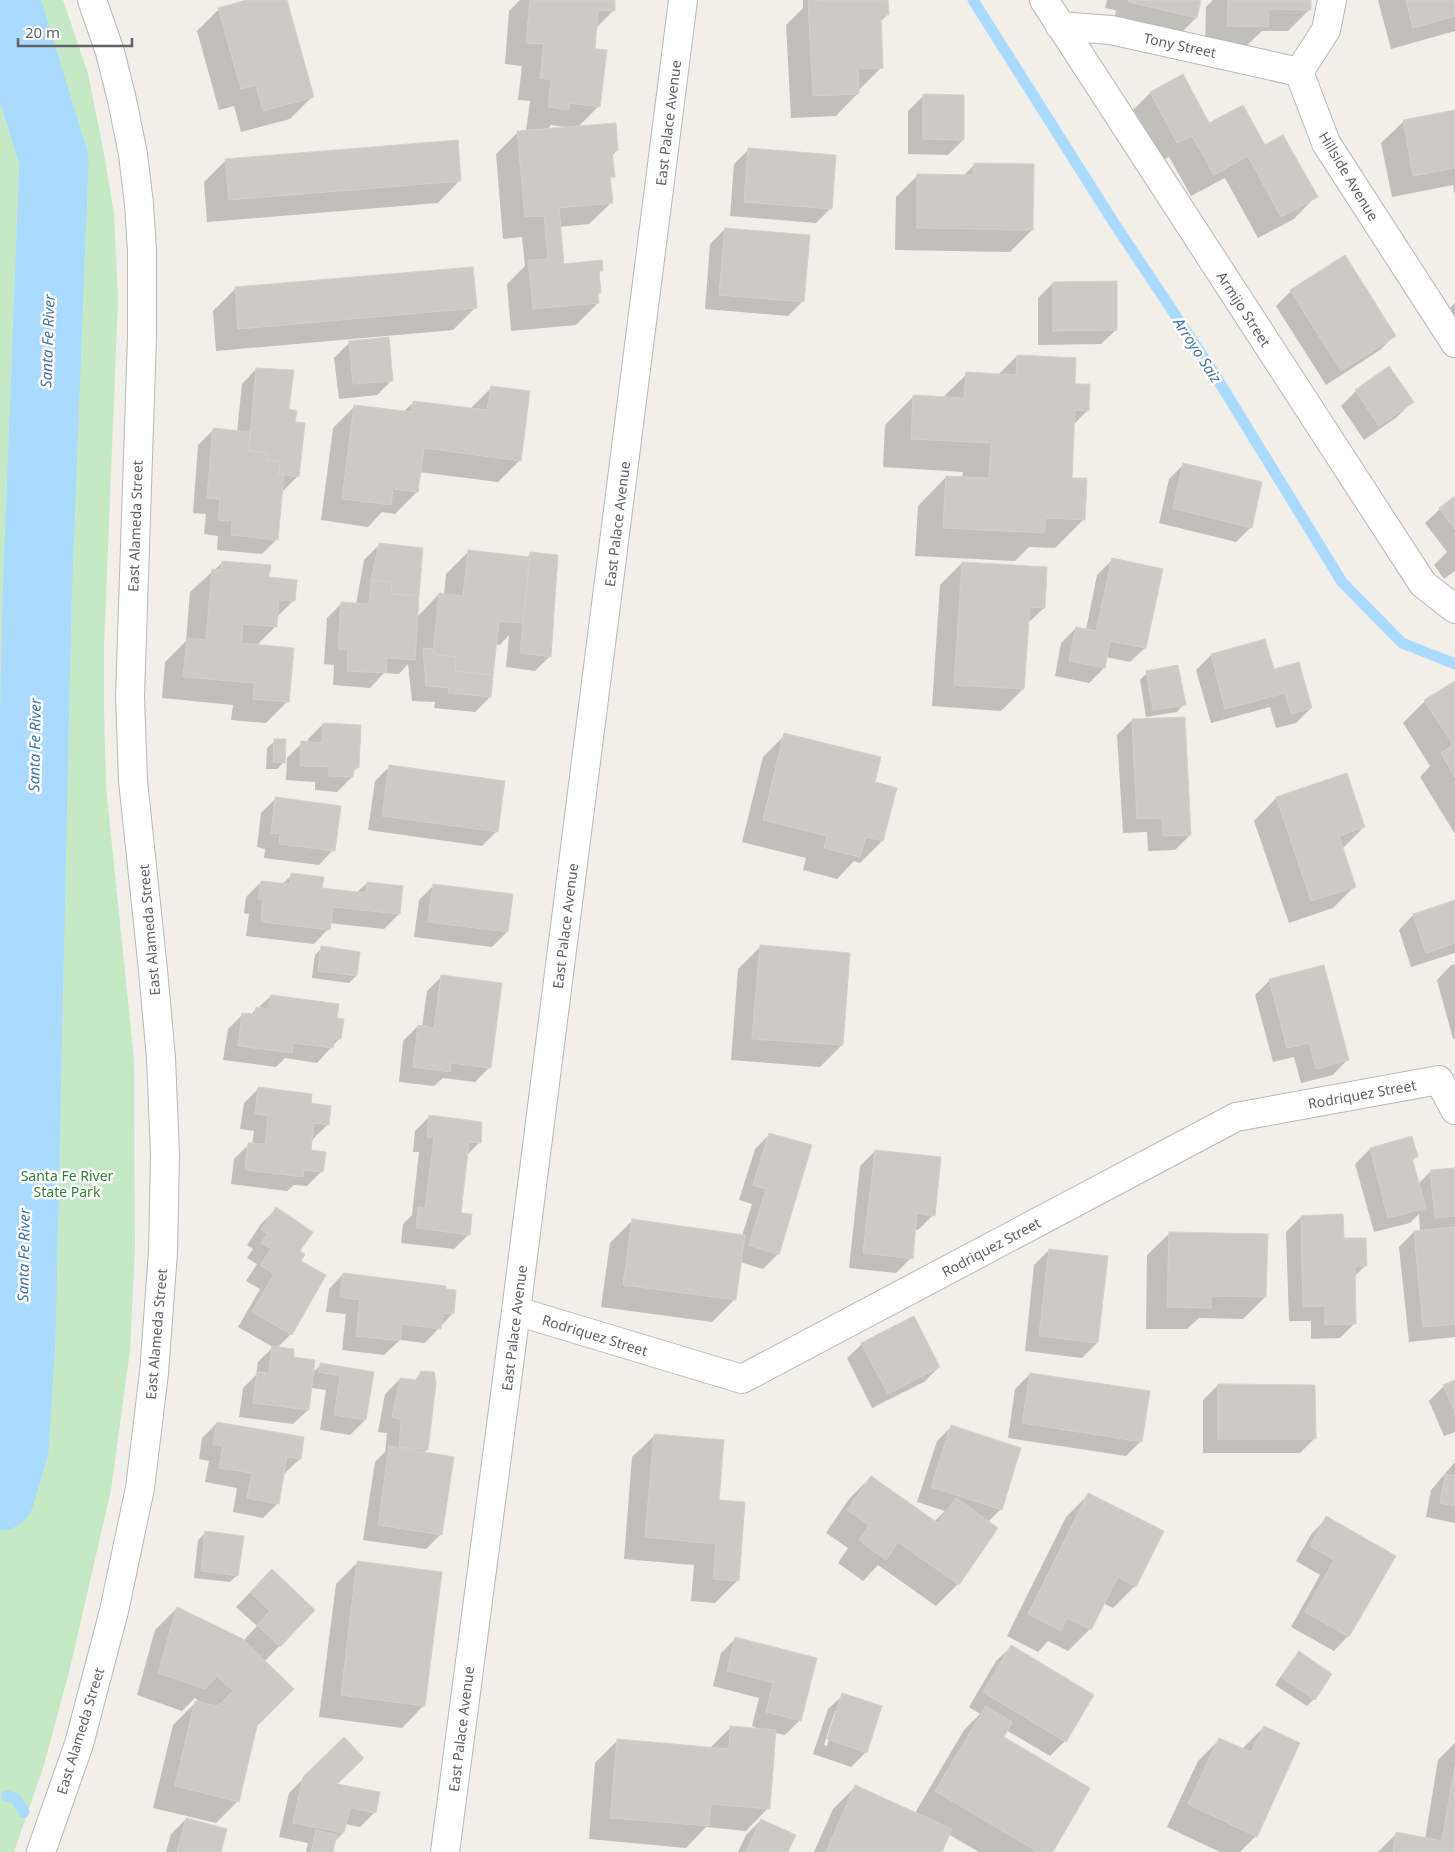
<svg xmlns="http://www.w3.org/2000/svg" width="1455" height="1852" font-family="'Noto Sans',sans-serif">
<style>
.green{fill:#c5e8c5}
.shadow{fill:#0003;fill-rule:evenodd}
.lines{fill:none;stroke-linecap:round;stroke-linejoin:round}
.stream{stroke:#aadaff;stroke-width:11}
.river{stroke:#aadaff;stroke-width:69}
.building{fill:#cccac5;stroke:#d6d1c6}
.minor-casing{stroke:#b5b8bc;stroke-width:30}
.minor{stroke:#fff;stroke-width:28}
.labels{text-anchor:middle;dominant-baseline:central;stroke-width:5;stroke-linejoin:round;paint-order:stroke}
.street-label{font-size:14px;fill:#5f6368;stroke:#fff}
.park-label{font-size:14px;fill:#348238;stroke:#fff}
.water-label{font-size:15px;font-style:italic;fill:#4174aa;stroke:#fff}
</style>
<rect width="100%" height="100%" fill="#f1efe8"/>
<path class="green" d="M0 0H63L88 74 103 148 114 214 118 300 104 646V709L106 787 134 1060 135 1248 130 1350 111 1490 70 1668 44 1765 14 1852H0Z"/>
<path class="shadow" d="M252 0H286L312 97 290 119 241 132 234 106 219 110 197 31 219 9Z
M520 0H614L613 11 595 29 593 50 599 106 578 127 617 150 612 156 614 176 609 180 612 202 589 224 559 227 563 265 602 270 598 274 599 293 597 295 598 303 576 325 511 331 507 284 525 266 522 237 503 239 496 154 518 132 526 131 530 101 518 100 522 66 505 64 509 11ZM551 125 565 127V128L547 130Z
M803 0H887L888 14 880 22 882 67 860 89H858V93L836 116 791 118 786 25 803 8Z
M1107 0H1200L1196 18 1181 33 1115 16 1116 10 1105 8Z
M1213 0H1310V9L1288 31H1262L1244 48 1205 47 1206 7Z
M1378 0H1455V31L1391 49Z
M1182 76 1209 124 1264 146 1316 196 1294 219 1258 238 1225 178 1191 196 1169 157 1155 164 1128 115 1150 93Z
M923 96 963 140 948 155 908 154V111Z
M1455 111V196L1453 185 1392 197 1381 143 1404 121Z
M749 149 831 208 816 223 730 216 734 164Z
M226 160 460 180 438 203 207 222 204 182Z
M974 165 1032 230 1010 252 895 250 896 197 918 175 963 176Z
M725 229 803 301 788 316 705 309 710 244Z
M1053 283 1116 330 1101 344 1038 345V298Z
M235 289 475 308 453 330 216 351 213 311Z
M1291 291 1394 336 1380 350 1326 385 1276 306Z
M1455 303V339L1442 316Z
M349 343 391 381 377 395 339 399 334 358Z
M1017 356 1074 385 1088 410 1073 425 1071 479 1084 519 1055 548 1029 547 1015 561 915 556 918 506 946 477 962 478 963 472 883 467 885 425 914 396 942 398 967 374 998 375Z
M1389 368 1412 402 1397 417 1364 440 1341 406 1356 391Z
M256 369 287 410 294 423 298 476 283 491H281L277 539 262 554 217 550 218 536 204 534 206 514 193 513 198 445 213 430 237 432 242 384Z
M491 388 520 460 498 482 419 472 417 492 395 514 382 512 368 527 321 520 333 428 355 406 403 412 414 402 470 409Z
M1184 464 1251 527 1236 542 1159 523 1169 479Z
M1455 498V571L1444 579 1434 565 1447 552 1425 523 1440 509Z
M379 545 417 617 439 594 444 595 446 574 468 552 526 558 531 553 550 656 535 671 506 667 509 635 500 645 495 644 490 697 475 712 434 708 435 702 412 701 408 664 399 674 384 673 370 688 333 685 334 665 324 664 327 618 342 603 356 604 364 560Z
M1112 560 1145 648 1130 662 1106 657 1104 668 1089 683 1055 676 1061 643 1076 628 1086 630 1097 575Z
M223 562 268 579 294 600 276 618V626L256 646 288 701 266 723 231 720 233 705 162 698 165 662 186 641 190 592Z
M962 563 1044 608 1027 624 1023 689 1001 711 932 706 940 585Z
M1211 655 1273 670 1311 708 1296 723 1276 728 1270 707 1211 723 1196 670Z
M1147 673 1184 704 1177 712 1146 717 1140 680Z
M1455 682V834L1420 777 1430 766 1403 723 1425 701Z
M1132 720 1190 835 1175 850 1148 851 1147 832 1123 833 1117 735Z
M323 724 357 768 352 773V777L337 792 315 790V782L286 780 287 758 302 743H308V739Z
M785 735 874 783 882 841 860 863 854 861 837 879 803 870 806 858 742 842 763 757Z
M275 741 284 762 277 769H266L267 748Z
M390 766 497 831 482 846 368 830 375 781Z
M1347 775 1364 827 1342 849 1355 886 1333 908 1289 923 1254 821 1276 798Z
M276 798 333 850 319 865 264 858 265 849 257 847 261 813Z
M292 875 321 889 356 893 367 883 399 914 384 929 329 923 328 929 314 944 246 936 249 914 244 913 246 897 261 882 281 885Z
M434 885 507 932 492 947 414 937 419 900Z
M1455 901V953L1411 967 1399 930 1413 915Z
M760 947 842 1045 820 1067 731 1060 738 969Z
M322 948 359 953 356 976 349 983 312 978 315 955Z
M1455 964V1038L1453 1039 1437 980 1451 965Z
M442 976 490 1067 475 1082 443 1078 434 1086 399 1082 403 1041 418 1026 422 1027 427 991Z
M1270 980 1347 1060 1333 1075 1301 1083 1294 1057 1273 1062 1255 995Z
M271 996 336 1019 340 1038 317 1063 285 1058 276 1067 223 1060 228 1029 243 1014 250 1015Z
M259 1088 310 1104 328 1124 313 1139H311L309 1151 322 1171 307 1186 294 1185 287 1191 231 1184 234 1159 249 1144 252 1145 254 1131 240 1129 244 1103Z
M430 1116 479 1143 466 1156 459 1214 469 1234 454 1249 401 1243 403 1224 412 1215 419 1152H413L415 1131Z
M770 1134 778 1254 763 1269 740 1262 734 1300 712 1322 601 1307 610 1243 632 1221 742 1236 752 1204 739 1200 755 1149Z
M1370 1149 1417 1156 1412 1161 1418 1184 1431 1171 1455 1169V1337L1409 1342 1399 1247 1414 1232H1420L1419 1214 1410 1223 1374 1232 1355 1164Z
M875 1151 933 1215 918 1230 914 1229 911 1258 896 1273 849 1268 860 1166Z
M276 1209 299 1251 300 1261 291 1334 277 1348 312 1373 321 1365 372 1373 365 1420 350 1435 320 1430 326 1390 311 1388 308 1410 293 1424 239 1417 243 1388 256 1375 258 1362 273 1347 238 1327 260 1289 246 1281 257 1264 247 1258 253 1249 247 1245 261 1224Z
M1301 1217 1343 1240 1365 1266 1354 1277 1355 1323 1340 1338 1311 1339V1321H1289L1286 1232Z
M1170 1233 1265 1297 1243 1319 1199 1318 1187 1329H1146L1147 1255Z
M1049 1250 1097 1343 1082 1358 1025 1351 1034 1265Z
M343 1274 453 1313 425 1343 400 1340 384 1355 342 1350 346 1314 326 1312 329 1289Z
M862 1344 939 1367 924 1382 872 1408 847 1358Z
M422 1372 427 1449 424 1453 441 1534 426 1549 363 1540 375 1462 385 1452 387 1433 378 1432 385 1394 400 1379 414 1381Z
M1030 1374 1141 1441 1126 1456 1008 1438 1015 1389Z
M1455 1381V1432L1444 1436 1429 1401 1444 1386Z
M1218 1385 1315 1438 1300 1453H1203V1400Z
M217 1423 300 1459 285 1473H283L278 1503 263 1518 233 1512 237 1488 205 1482 209 1461 199 1459 202 1438Z
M952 1426 1001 1509 988 1522 958 1584 936 1606 878 1565 863 1581 838 1563 848 1548 826 1533 849 1499 871 1477 934 1522 945 1511 917 1502 937 1441Z
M655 1435 718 1501 743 1503 737 1581 715 1603 691 1601 694 1565 624 1559 632 1457Z
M1455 1462V1523L1426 1517 1431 1490Z
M1089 1494 1135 1586 1113 1608 1103 1603 1090 1629 1068 1651 1048 1641 1038 1652 1007 1636 1066 1517Z
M1327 1518 1348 1636 1334 1651 1291 1627 1320 1575 1296 1561 1312 1533Z
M205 1533 237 1575 230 1582 194 1578 198 1540Z
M358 1562 424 1705 402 1728 319 1717 336 1584Z
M257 1585 314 1610 264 1662 256 1725 238 1801 216 1823 153 1808 173 1725 196 1702 201 1704 195 1698 182 1711 137 1695 155 1630 177 1608 243 1641 257 1626 236 1607Z
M736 1638 815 1659 800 1720 785 1735 775 1733 768 1808 746 1831 706 1827 686 1848 589 1839 595 1763 617 1741 710 1748 731 1727 756 1729 757 1728 752 1726 759 1698 713 1686 721 1653Z
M1011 1647 1065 1741 1050 1756 1006 1730 1002 1737 1051 1852H979L948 1834 940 1852H814L833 1809 855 1787 915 1813 964 1730 980 1714 969 1707 996 1661Z
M1299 1653 1314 1699 1307 1706 1275 1685 1292 1660Z
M843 1695 866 1752 851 1767 813 1754 828 1709ZM835 1711H838L827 1746 824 1745Z
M1264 1727 1299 1744 1256 1836 1240 1852H1220L1167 1827 1198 1761 1220 1739 1242 1749Z
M344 1738 335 1785 375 1812 360 1827 345 1824 343 1833 334 1842 332 1852H306L308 1843 279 1837 289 1793Z
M1455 1743V1852H1378L1396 1834 1425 1839 1438 1760Z
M186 1819 219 1852H166L171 1834Z
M761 1820 787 1852H738L746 1835Z"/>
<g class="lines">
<path class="stream" d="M973 0 1114 223 1210 367 1342 582 1402 643 1455 664
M7 1796 16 1799 24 1812"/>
<path class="river" d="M0 1496 14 1448 21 1337 37 601 54 160 5 0"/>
</g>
<path class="building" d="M247 0H287L314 97 263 111 256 85 241 89 218 8Z
M530 0H615V11L598 10 595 49 607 50 600 107 569 103V110L548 107 551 80 540 78 544 44 526 43Z
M826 0H888L889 15H881L883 68 858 69 859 94 813 96 808 1Z
M1129 0H1201L1197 18 1129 2Z
M1228 0H1311V10L1269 9 1268 27 1227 26Z
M1406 0H1455V16L1413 28Z
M1183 74 1209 123 1243 105 1265 145 1283 135 1318 197 1281 217 1248 156 1214 175 1192 136 1177 143 1150 92Z
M923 94 964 95V140L923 139Z
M1455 110V168L1413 176 1403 120Z
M616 123 618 151H612L615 177H610L613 203 559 208 564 264 602 260 603 271H599L601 293H598L599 303 533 309 528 260 548 259 544 216 525 217 517 131Z
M458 140 461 181 229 200 225 159Z
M748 148 836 155 832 209 744 202Z
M974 163 1034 164 1033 230 917 228V174L973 175Z
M725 228 810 235 804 302 719 295Z
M1345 255 1396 336 1341 371 1290 290Z
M473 267 477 308 238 329 235 287Z
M1117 281V330L1053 331V282Z
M389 337 393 381 353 384 349 341Z
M1017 355 1076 358 1075 384H1090L1089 411 1075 410 1072 478H1087L1085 520 1045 518V533L943 528 946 476 989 478 991 443 911 439 913 395 964 398 966 372 1016 375Z
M1389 366 1414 402 1379 426 1355 390Z
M256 368 294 370 289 409 297 411 295 422 305 423 299 477 279 474 280 461 267 460V453L249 451Z
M491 386 530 391 521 461 424 448 418 492 393 489 391 505 342 499 354 405 412 412 413 401 487 410Z
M213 428 250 432 249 451 267 453V460L280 461 279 474H284L278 540 231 535 232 521 218 520 220 499 207 498Z
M1183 463 1262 482 1252 528 1173 508Z
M1455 496V529L1439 508Z
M379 543 423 548 419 596 391 594 392 582 371 580Z
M468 550 530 557 523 623 499 621 493 675 455 671 456 657 433 654 439 593 463 596Z
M530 552 558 555 551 657 520 653Z
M1112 558 1163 569 1146 648 1110 641 1105 668 1069 661 1076 627 1096 631Z
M222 561 271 565 269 577 297 580 295 601 279 600 277 627 243 624 241 643 294 648 289 702 253 699 254 683 183 677 187 638 206 640 212 569 221 570Z
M962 562 1047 567 1045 608 1030 607 1024 689 954 685Z
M371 580 392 582 391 594 419 596 415 660 387 658 386 673 347 671 348 650 338 649 341 602 369 604Z
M1265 639 1274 669 1299 662 1312 708 1291 714 1285 693 1225 709 1211 654Z
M423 648 434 649 433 654 456 657 455 671 493 675 491 697 448 693 449 688 426 686Z
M1178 665 1186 705 1153 710 1146 671Z
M1455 681V777L1441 753 1453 745 1424 700Z
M1185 717 1191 835 1163 836 1162 818 1137 819 1132 719Z
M323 723 361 725 359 768H354L353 777 329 776V767L300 766 301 741 322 743Z
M784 733 881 757 875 782 897 788 883 841 866 837 860 857 824 848 827 836 763 820Z
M274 739H286L285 763 273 762Z
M389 765 505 781 498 832 382 816Z
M1347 773 1365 827 1339 836 1356 887 1311 901 1276 797Z
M275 797 341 806 335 851 279 844 280 834 271 833Z
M291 873 324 877 322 888 366 893 367 882 403 886 400 914 333 907 330 930 261 922 263 899H258L261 881 290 884Z
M433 884 513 894 508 932 428 922Z
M1455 900V943L1426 953 1413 914Z
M760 945 850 953 843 1045 752 1039Z
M321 946 360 952 357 976 318 971Z
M1324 965 1349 1060 1316 1069 1309 1043 1287 1048 1269 979Z
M441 975 502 983 491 1068 451 1063 450 1072 413 1067 418 1025 434 1028Z
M271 995 339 1004 337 1018 344 1019 341 1039 335 1038 333 1048 293 1043 292 1053 238 1046 242 1013 255 1014 256 1007 268 1009Z
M258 1087 312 1094 311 1103 331 1106 329 1125 314 1123 311 1150 326 1152 323 1172 304 1170 303 1177 245 1170 248 1143 265 1144 268 1116 255 1114Z
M429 1115 482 1122 481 1143 469 1142 461 1213 472 1214 470 1235 416 1228 418 1207 425 1208 434 1138 427 1137Z
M769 1133 812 1145 779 1255 749 1245 766 1189 753 1185Z
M1412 1136 1418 1157 1412 1158 1426 1208 1388 1218 1370 1148Z
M875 1150 941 1157 935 1216 917 1213 913 1259 863 1253Z
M1455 1168V1216L1435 1218 1430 1170Z
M276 1207 313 1232 300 1251 305 1254 301 1261 326 1275 292 1335 252 1312 274 1274 260 1265 271 1249 261 1243 267 1234 261 1230Z
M1343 1214 1344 1238H1366L1367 1266H1355L1356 1324 1325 1325V1306L1303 1307 1301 1216Z
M632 1219 745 1235 736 1300 623 1285Z
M1455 1227V1324L1423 1327 1414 1231Z
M1169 1232 1268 1234 1266 1297 1211 1296V1308L1167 1307Z
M1049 1249 1108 1256 1098 1343 1039 1336Z
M343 1273 446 1286V1289L456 1290 454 1314 443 1313 441 1329 402 1324 400 1341 356 1336 360 1300 340 1297Z
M914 1316 940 1367 888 1394 861 1343Z
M272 1346 294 1349V1357L315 1360 309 1410 253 1403 257 1372 269 1373Z
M320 1363 374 1372 366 1420 334 1415 340 1376 319 1372Z
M421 1371 434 1372 436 1383 428 1450 399 1447 401 1419 392 1417 400 1378 416 1380Z
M1030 1373 1150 1391 1142 1442 1022 1423Z
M1455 1380V1413L1443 1385Z
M1218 1384 1315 1385 1316 1439H1218Z
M217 1422 304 1437 301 1459 287 1457 279 1504 247 1498 252 1473 219 1468 223 1446 213 1444Z
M951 1425 1021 1448 1002 1510 931 1487Z
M654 1434 724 1440 719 1500 745 1502 739 1581 713 1579 716 1544 645 1537Z
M389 1446 454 1457 442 1535 378 1525Z
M1445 1474 1455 1476V1474V1506L1440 1503Z
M871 1476 938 1523 956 1498 998 1528 959 1585 898 1542 886 1560 859 1540 869 1525 847 1510Z
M1088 1493 1164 1531 1136 1587 1118 1577 1091 1630 1067 1618 1061 1631 1028 1614Z
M1326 1516 1396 1556 1349 1637 1305 1612 1334 1560 1310 1546Z
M205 1531 244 1536 238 1576 201 1571Z
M357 1561 442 1572 425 1706 341 1695Z
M272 1569 315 1610 280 1647 257 1625 270 1611 250 1592Z
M177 1607 243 1639 294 1689 257 1726 239 1802 175 1786 195 1701 218 1706 233 1691 217 1676 205 1689 158 1673Z
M735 1637 817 1658 801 1721 766 1712 773 1683 727 1671Z
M1011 1645 1094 1695 1066 1742 983 1692Z
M1299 1651 1332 1674 1315 1700 1281 1677Z
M842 1693 882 1706 867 1753 827 1739Z
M986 1706 1012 1722 1004 1737 1090 1788 1053 1852H1038L935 1791Z
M730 1726 776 1730 770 1809 711 1804 709 1826 610 1818 617 1739 729 1749Z
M1264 1726 1300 1743 1257 1837 1188 1804 1219 1738 1251 1752Z
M344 1737 364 1758 337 1784 380 1792 376 1813 350 1808 344 1833 293 1823 303 1777Z
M1455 1766V1852H1393L1396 1832 1442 1841Z
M855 1785 952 1829 942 1852H826Z
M186 1818 227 1829 221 1852H177Z
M761 1819 796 1835 788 1852H746Z
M316 1830 337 1835 333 1852H311Z"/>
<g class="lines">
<g class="minor-casing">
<path id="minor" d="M1044 0 1423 584 1455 609
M1332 0 1326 30 1299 72 1326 143 1455 343
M1060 26 1111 30 1299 72
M516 1311 742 1379 1236 1117 1439 1080 1455 1110
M41 1852 79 1744 114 1611 140 1488 154 1373 163 1252 165 1154 161 1058 153 970 133 781 130 696 142 337V251L139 204 133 154 122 100 110 52 92 0
M445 1852 516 1311 683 0"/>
</g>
<use href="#minor" class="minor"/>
</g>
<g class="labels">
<g class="street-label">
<text transform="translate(1180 45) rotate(12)">Tony Street</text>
<text transform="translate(668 123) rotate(-83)">East Palace Avenue</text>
<text transform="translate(1349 176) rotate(59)">Hillside Avenue</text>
<text transform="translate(1244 309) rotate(57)">Armijo Street</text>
<text transform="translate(617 524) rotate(-83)">East Palace Avenue</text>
<text transform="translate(135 526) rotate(-88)">East Alameda Street</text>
<text transform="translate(565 926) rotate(-83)">East Palace Avenue</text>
<text transform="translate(149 930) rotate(-95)">East Alameda Street</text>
<text transform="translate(1362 1094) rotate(-10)">Rodriquez Street</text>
<text transform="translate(991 1247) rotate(-28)">Rodriquez Street</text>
<text transform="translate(514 1328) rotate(-83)">East Palace Avenue</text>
<text transform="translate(156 1334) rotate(-85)">East Alameda Street</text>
<text transform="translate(595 1335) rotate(17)">Rodriquez Street</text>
<text transform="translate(461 1729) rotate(-83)">East Palace Avenue</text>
<text transform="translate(80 1731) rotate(-73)">East Alameda Street</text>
</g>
<g class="park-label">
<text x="67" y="1175">Santa Fe River<tspan x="67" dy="16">State Park</tspan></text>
</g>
<g class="water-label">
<text transform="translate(47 341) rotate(-88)">Santa Fe River</text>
<text transform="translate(1198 350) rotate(57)">Arroyo Saiz</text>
<text transform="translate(34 745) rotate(-89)">Santa Fe River</text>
<text transform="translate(23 1255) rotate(-89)">Santa Fe River</text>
</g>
</g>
<path d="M18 38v8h114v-8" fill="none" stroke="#5f6368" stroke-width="2.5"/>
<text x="25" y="38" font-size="15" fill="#5f6368" stroke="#ffffff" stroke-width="4" paint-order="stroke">20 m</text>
</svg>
